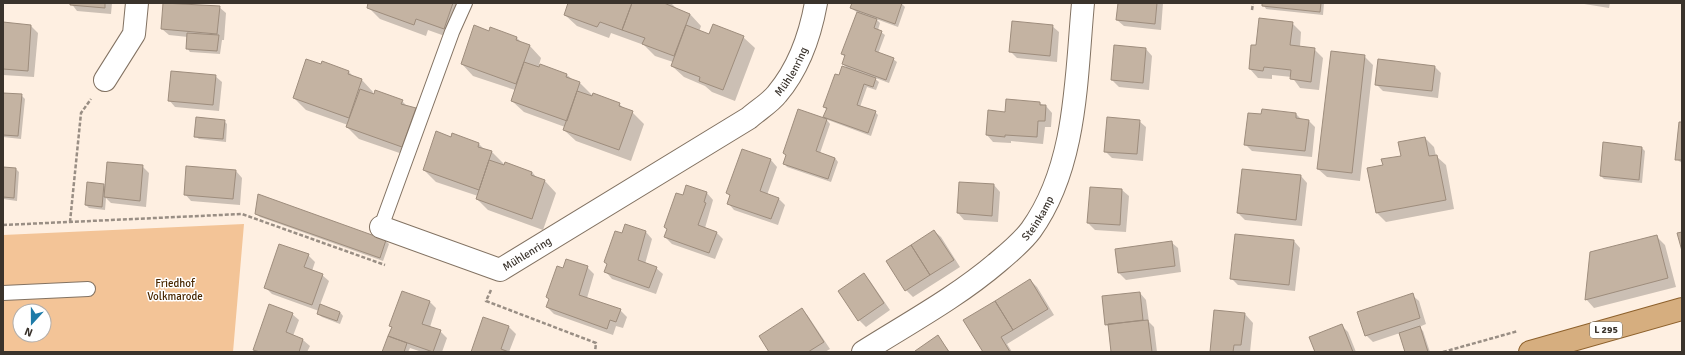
<svg xmlns="http://www.w3.org/2000/svg" width="1685" height="355" font-family="Signika,sans-serif">
<style>
.green{fill:#f3c497;fill-rule:evenodd}
.shadow{fill:#0003}
.building{fill:#c4b3a2;stroke:#9e8d7d}
.lines{fill:none;stroke-linecap:round;stroke-linejoin:round}
.service-casing{stroke:#827262;stroke-width:16}
.minor-casing{stroke:#827262;stroke-width:24}
.primary-casing{stroke:#8d602b;stroke-width:24}
.path{stroke:#998e84;stroke-width:2.5;stroke-dasharray:4 2;stroke-linecap:butt}
.service{stroke:#fff;stroke-width:14}
.minor{stroke:#fff;stroke-width:22}
.primary{stroke:#d6ae7f;stroke-width:22}
.labels{text-anchor:middle;dominant-baseline:central;stroke-width:3;stroke-linejoin:round;paint-order:stroke}
.shield{fill:#fff;stroke:#75706b;stroke-width:1}
.shield-label{font-size:10px;font-weight:bold;fill:#3a332c}
.street-label{font-size:11px;fill:#3a332c;stroke:#fff}
.park-label{font-size:11px;fill:#482700;stroke:#fff}
</style>
<rect width="100%" height="100%" fill="#feefe1"/>
<path class="green" d="M244 224 233 352H3V235ZM20 311H44V335H20Z"/>
<path class="shadow" d="M71 3H112L111 14 77 11Z
M164 3 219 7 226 13 224 40H222L220 54 190 52 187 48 188 37 169 35 162 29Z
M369 3H465L456 40 428 30 426 36 380 19 368 7Z
M569 3H671L678 10 690 14 701 26 699 32 709 35 743 37 755 48 735 101 712 92 705 86 684 77 672 66 673 62 655 56 644 45 611 33 609 38 577 26 565 15Z
M853 3H901L905 7 898 27 876 19 880 23 878 30 885 35 878 54 893 59 897 62 889 83 873 77 879 82 876 90 867 87 860 107 875 112 878 115 871 136 828 120 825 117 827 110 824 107 840 77 848 69 843 64 845 57 842 54 858 13 851 8Z
M1119 3H1163L1161 30 1124 26 1117 20Z
M1263 3H1324L1323 15 1266 9Z
M1578 3H1610L1609 8Z
M3 23 31 26 38 33 34 77 3 75Z
M1292 23 1301 32 1300 47 1314 49 1323 58 1319 90 1300 88 1292 77 1272 75V79L1258 78 1250 69 1257 46Z
M1052 26 1059 32 1057 62 1017 58 1010 51Z
M489 32 517 38 523 44 530 46 541 58 539 65 567 75 573 80 580 83 593 96 619 104 625 109 632 112 644 124 631 161 576 141 564 130 565 127 524 112 512 101 515 90 473 76 462 64Z
M1146 49 1152 56 1149 90 1119 87 1112 80Z
M1364 56 1373 65 1360 181 1327 177 1318 169Z
M1435 67 1441 73 1438 98 1383 91 1376 84Z
M349 72 354 77 362 80 373 92 372 95 402 101 408 107 415 109 427 121 414 158 359 139 347 127 348 125 306 110 294 98Z
M215 76 222 82 219 111 175 107 169 100Z
M3 94 21 95 25 99 21 139 3 137Z
M1039 103 1046 106 1052 113 1051 127H1045L1043 144 1011 141V143L993 142 987 135 1006 113Z
M799 110 827 120 830 124 820 153 835 158 838 162 831 182 787 167 784 163 787 156 784 153Z
M1296 114 1302 120 1309 121 1315 127 1312 157 1252 151 1245 144 1262 115Z
M224 121 227 124 226 142 199 139 195 136Z
M1139 121 1146 127 1143 161 1112 158 1105 151Z
M1682 123V163L1676 159Z
M451 138 479 144 485 150 492 152 505 165 532 172 537 178 545 181 556 193 543 230 488 210 477 199 478 196 436 182 424 170Z
M1425 138 1434 147 1436 156 1446 165 1454 209 1386 222 1377 213 1384 166 1402 157Z
M1642 148 1645 151 1642 183 1604 179 1601 176Z
M743 150 771 160 777 167 767 195 778 198 785 205 778 225 734 210 728 203 730 196 728 193Z
M142 166 149 173 146 207 111 203 106 198 105 210 89 208 86 205 104 185 105 187Z
M3 168 16 169 19 172 17 201 3 199Z
M236 171 242 178 240 205 191 201 185 194Z
M1301 176 1307 183 1302 226 1245 220 1238 213Z
M960 183 994 185 1000 192 998 222 964 220 958 213Z
M1091 188 1122 190 1129 196 1126 232 1095 230 1088 223Z
M707 193 713 200 705 228 716 232 723 239 715 259 672 244 665 237 683 196Z
M256 214 386 241 389 244 383 261 260 217Z
M934 231 941 237 960 267 913 297 906 290 887 262Z
M646 232 652 239 645 264 656 268 663 274 656 294 612 279 606 272 622 234Z
M1656 236 1665 245 1676 287 1594 308 1586 299Z
M1294 241 1300 248 1295 291 1238 285 1231 278Z
M1171 242 1178 248 1181 272 1126 280 1119 273 1116 250Z
M308 255 315 262 312 271 322 275 329 281 320 305 340 312 343 316 340 324 322 317 318 314 319 311 272 294 265 287Z
M587 267 594 274 587 298 620 310 627 317 623 328 616 326 613 335 554 314 547 307 550 300 547 297 564 269Z
M864 274 870 281 890 310 866 327 859 320 839 291Z
M1030 280 1037 287 1054 315 1007 344 1012 352H984Z
M402 292 430 302 436 308 430 327 440 331 447 338 442 352H422L410 348 408 352H384Z
M1140 293 1146 300 1149 322 1154 327 1157 352H1112L1109 327 1106 324Z
M1412 295 1419 301 1426 324 1419 327 1423 331 1430 352H1406L1400 333 1373 342 1366 335Z
M802 309 808 316 830 349 825 352H771Z
M292 314 299 320 293 336 303 340 310 346 307 352H257L254 349Z
M1245 314 1253 323 1250 352H1211Z
M483 319 509 327 516 334 509 352H472Z
M1341 325 1348 332 1356 352H1316Z
M938 337 950 352H914Z"/>
<path class="building" d="M70 3H105V8L70 5Z
M163 3 220 6 217 34 161 29Z
M368 3H453L444 29 416 19 414 25 367 8Z
M568 3H632L622 30 600 22 597 27 564 15Z
M632 3H664L690 14 674 56 642 44 645 38 622 30Z
M852 3H902L895 24 850 8Z
M1118 3H1157L1155 24 1116 20Z
M1262 3H1321L1320 12 1262 6Z
M857 12 877 19 874 28 882 31 875 51 894 58 886 80 842 64 845 55 841 54Z
M1259 18 1293 22 1290 45 1315 48 1311 82 1290 79 1291 70 1264 67 1263 71 1249 69 1251 45H1256Z
M1012 21 1053 25 1050 56 1009 52Z
M3 22 31 25 28 71 3 69Z
M713 24 744 36 723 90 699 81 700 77 671 66 686 25 709 34Z
M474 25 489 31 490 27 517 37 516 40 530 45 516 84 461 64Z
M187 33 219 35 217 51 186 49Z
M1114 45 1146 48 1143 83 1111 80Z
M1331 51 1365 55 1352 173 1317 169Z
M306 59 321 64 322 61 349 71 348 74 362 79 349 118 293 98Z
M1378 59 1435 66 1432 91 1375 85Z
M524 62 539 67 540 64 567 74 566 77 580 82 567 121 511 101Z
M842 66 876 78 873 87 864 84 857 105 876 111 868 133 823 117 827 108 823 107 835 74 839 75Z
M171 71 216 75 213 105 168 101Z
M360 89 374 94 375 90 403 100 401 104 416 108 402 147 346 127Z
M577 91 592 96 593 93 620 103 619 106 633 111 619 150 563 130Z
M3 93 22 94 18 136 3 135Z
M1006 99 1040 102V105H1046L1045 121H1038L1037 137 1005 135V137L986 135 988 110 1005 112Z
M798 109 827 119 816 151 835 158 828 179 783 164 786 155 783 153Z
M1262 109 1296 113V118L1309 120 1305 151 1244 145 1248 113 1261 114Z
M196 117 225 120 223 139 194 137Z
M1107 117 1140 120 1137 154 1104 152Z
M1679 122H1682V160H1675Z
M436 131 451 137 452 133 479 143 478 147 492 151 479 190 423 170Z
M1425 137 1429 156 1437 155 1446 200 1376 213 1367 168 1383 165 1381 159 1401 156 1398 142Z
M1603 142 1642 147 1639 180 1600 176Z
M742 149 771 159 760 191 779 198 771 219 727 204 730 195 726 193Z
M489 160 504 165 505 162 532 172 531 175 545 180 532 219 476 199Z
M107 162 143 165 140 201 104 197Z
M186 166 236 170 233 199 184 195Z
M3 167 16 168 14 198 3 197Z
M1242 169 1301 175 1296 220 1237 213Z
M87 182 104 184 102 207 85 205Z
M959 182 994 184 992 216 957 213Z
M686 185 707 192 704 202 706 203 698 225 717 232 709 253 664 237 667 229 664 227 676 193 683 195Z
M1090 187 1122 189 1120 225 1087 223Z
M258 194 386 240 380 258 255 214Z
M625 224 646 231 638 260 657 267 649 288 604 272 607 264 604 262 615 231 622 233Z
M934 230 954 260 930 275 911 245Z
M1682 232V251L1677 233Z
M1235 234 1294 240 1289 285 1230 279Z
M1657 235 1668 278 1585 300 1590 252Z
M1172 241 1175 266 1118 273 1115 249Z
M279 244 309 254 304 267 323 274 312 305 264 288Z
M911 245 930 275 905 291 886 261Z
M566 259 588 266 579 295 621 309 616 322 610 320 607 329 546 307 549 299 546 297 557 266 563 268Z
M864 273 884 303 858 321 838 291Z
M1030 279 1048 309 1013 330 995 301Z
M402 291 430 301 422 324 441 330 433 352 388 336 392 327 389 326Z
M1140 292 1143 320 1105 325 1102 296Z
M1413 293 1420 318 1365 336 1357 312Z
M995 301 1013 330 1001 337 1010 352H983L963 320Z
M269 304 293 313 286 332 303 339 299 352H260L253 350Z
M320 304 340 312 337 321 317 314Z
M802 308 824 342 808 352H769L759 336Z
M1214 310 1245 313 1241 345H1234L1233 352H1210Z
M483 317 509 326 501 349 509 352H471Z
M1148 320 1152 352H1111L1108 324Z
M1342 324 1353 352H1315L1309 337Z
M1420 326 1428 352H1405L1399 333Z
M938 335 949 352H916L915 351Z
M388 336 407 343 404 352H382Z"/>
<g class="lines">
<g class="service-casing">
<path id="service" d="M381 227 452 32 465 3
M3 293 88 289"/>
</g>
<g class="minor-casing">
<g id="minor">
<path d="M105 80 134 34 137 3"/>
<path id="s1" d="M381 227 500 270 749 118C758 110 770 103 777 94 799 68 810 36 816 3"/>
<path id="s2" d="M863 352C909 323 957 297 998 262 1010 252 1022 242 1031 230 1077 166 1076 78 1083 3"/>
</g>
</g>
<g class="primary-casing">
<path id="primary" d="M1530 352 1682 309"/>
</g>
<path class="path" d="M1252 10 1253 3
M70 222 81 113 91 99
M3 225 242 214 385 265
M491 290 486 301 596 343 595 352
M1443 352 1518 331"/>
<use href="#service" class="service"/>
<use href="#minor" class="minor"/>
<use href="#primary" class="primary"/>
</g>
<g class="labels">
<rect class="shield" x="1590" y="322" width="32" height="16" rx="3"/>
<g class="shield-label">
<text x="1606" y="330">L 295</text>
</g>
<g class="street-label">
<text stroke="none"><textPath href="#s1" startOffset="482">Mühlenring</textPath></text>
<text stroke="none"><textPath href="#s2" startOffset="222">Steinkamp</textPath></text>
<text stroke="none"><textPath href="#s1" startOffset="158">Mühlenring</textPath></text>
</g>
<g class="park-label">
<text x="175" y="283">Friedhof<tspan x="175" dy="13">Volkmarode</tspan></text>
</g>
</g>
<rect width="1685" height="355" fill="none" stroke="#3a332c" stroke-width="8"/>
<g transform="translate(32 323) rotate(201)"><circle r="19" fill="#ffffff" stroke="#b0adab"/>
<path d="M0-3L7 15L0 10L-7 15Z" fill="#1e7ba8"/>
<text y="-6" font-size="11" font-weight="bold" text-anchor="middle" fill="#3a332c">N</text>
</g>
</svg>
